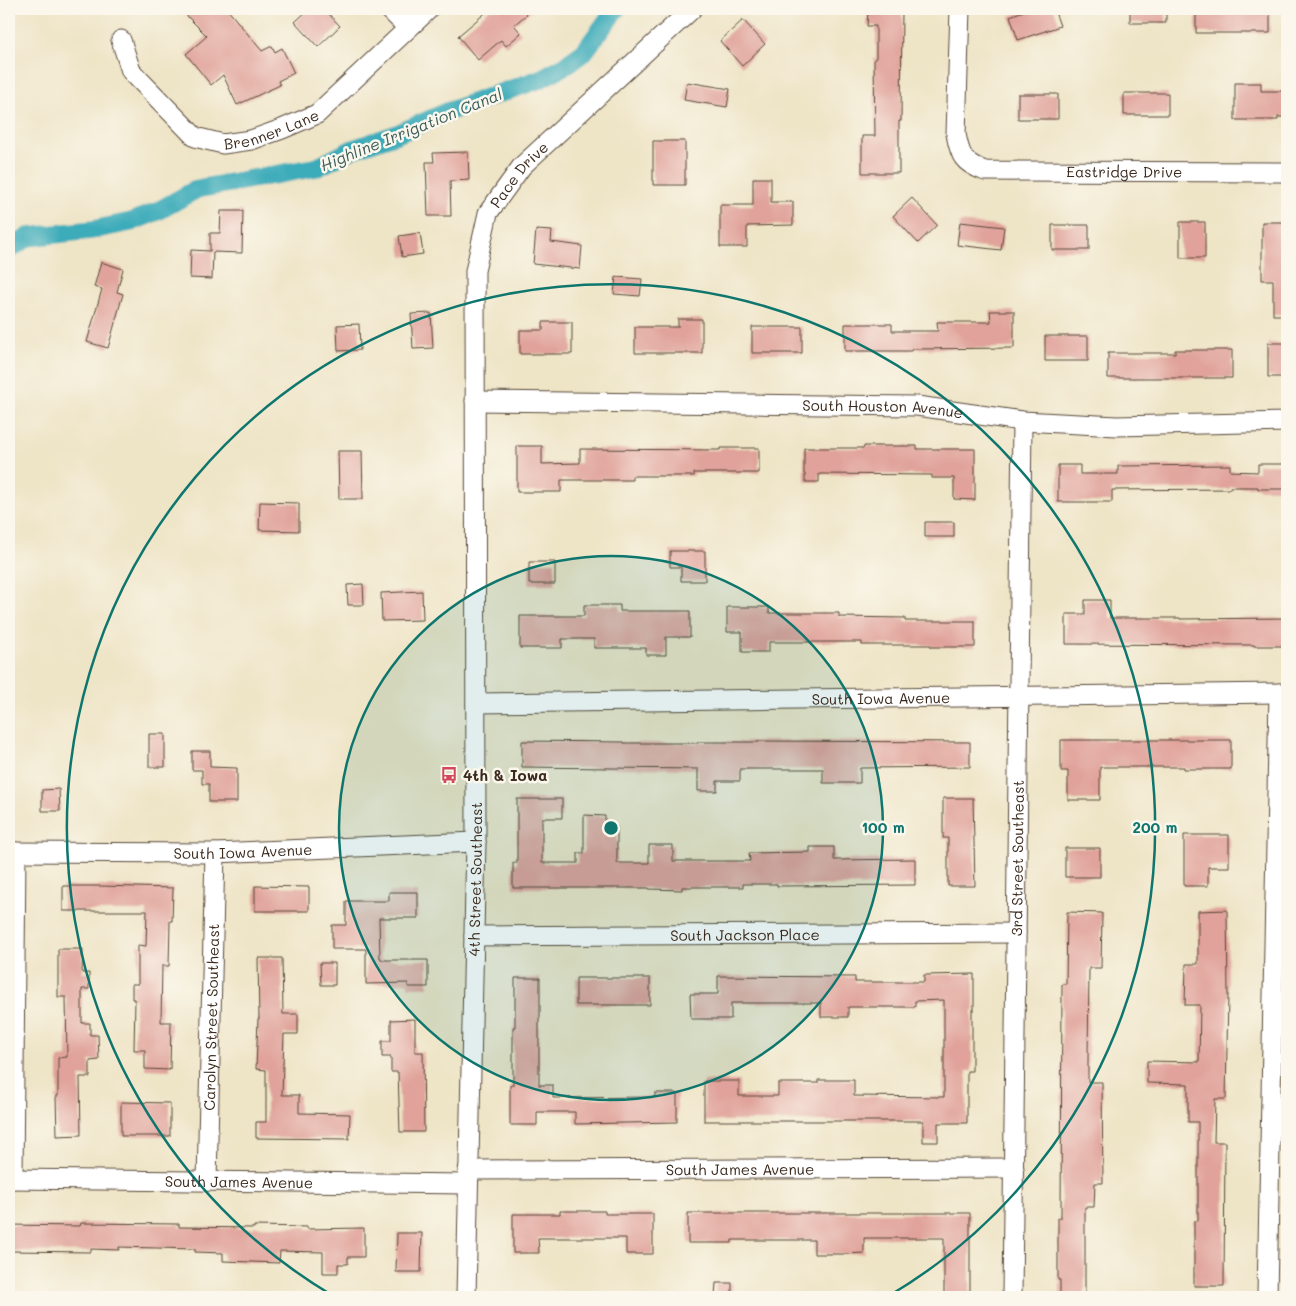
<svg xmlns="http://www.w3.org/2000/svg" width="1296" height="1306" font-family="Mali,sans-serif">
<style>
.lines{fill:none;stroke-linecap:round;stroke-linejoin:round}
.canal{stroke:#3dacba;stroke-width:19}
.building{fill:#e0a29a}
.minor-casing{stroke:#564637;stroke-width:21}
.minor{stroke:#fff;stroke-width:19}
.ring{fill:none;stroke:#0f766e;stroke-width:2.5}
.labels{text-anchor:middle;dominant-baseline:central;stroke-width:5;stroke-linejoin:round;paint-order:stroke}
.street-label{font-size:15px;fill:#3b2a1e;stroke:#fbf7ec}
.poi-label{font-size:15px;font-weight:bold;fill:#3b2a1e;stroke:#fbf7ec;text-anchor:start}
.water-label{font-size:16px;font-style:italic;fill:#3c5e5c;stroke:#fbf7ec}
.centre{fill:#0f766e;stroke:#fbf7ec;stroke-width:2.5}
.ring-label{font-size:15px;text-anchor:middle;font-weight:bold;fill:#0f766e;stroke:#fbf7ec;stroke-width:5;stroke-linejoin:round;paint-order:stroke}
</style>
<rect width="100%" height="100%" fill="#fbf7ec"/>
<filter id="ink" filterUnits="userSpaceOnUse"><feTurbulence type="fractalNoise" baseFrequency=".02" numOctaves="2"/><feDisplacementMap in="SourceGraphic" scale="10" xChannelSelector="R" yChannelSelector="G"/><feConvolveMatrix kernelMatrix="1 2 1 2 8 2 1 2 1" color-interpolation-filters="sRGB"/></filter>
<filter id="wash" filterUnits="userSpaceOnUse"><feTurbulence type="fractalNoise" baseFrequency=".0096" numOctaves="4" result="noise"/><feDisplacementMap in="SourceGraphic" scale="20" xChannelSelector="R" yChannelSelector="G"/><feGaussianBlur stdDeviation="1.12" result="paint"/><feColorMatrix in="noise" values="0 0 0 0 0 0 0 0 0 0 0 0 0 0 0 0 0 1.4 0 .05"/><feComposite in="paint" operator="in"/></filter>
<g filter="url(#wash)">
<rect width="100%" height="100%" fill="#eee4c6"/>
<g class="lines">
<path class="canal" d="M9 250 28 237 92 230 131 222 158 211 197 189 318 167 353 149 397 134 447 112 540 79 566 65 584 52 616 9"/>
</g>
<g id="blocks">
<path class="building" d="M180 9H227L262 51 272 46 275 52 282 48 294 73 278 81 280 85 237 105 223 75 211 85 186 54 207 36Z
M309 9H324L340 26 318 47 295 22Z
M490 9H533L514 25 521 33 506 46 501 40 478 60 458 36Z
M877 9H902L901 121H899V173H862V136H875L874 59H876V26H867L868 11H877Z
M1029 9H1054L1060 26 1018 40 1010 16Z
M1130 9H1166V23H1130Z
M1196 9H1270V33H1196Z
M743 20 765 44 742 66 720 41Z
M687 82 730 89 727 107 684 100Z
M1235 83H1261V91H1287V117H1278V120H1235Z
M1124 93H1168V115H1124Z
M1018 94H1058V119H1018Z
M653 141H685V185H653Z
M468 152 469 180 450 181 451 216H428L426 162H434L433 153Z
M753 178H771V202H793V225L747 226V247H720V205H753Z
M912 198 937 225 918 243 893 216Z
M221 211H243L242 253 213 252 212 279 190 278 191 250 210 251V233H220Z
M960 222 1004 227 1001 250 957 245Z
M1180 222H1205V258H1180Z
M1262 222H1287V315H1273V280H1262Z
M1052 225H1089V250H1052Z
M536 230 552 231 551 242 582 246 580 269 533 264Z
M420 233 423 254 402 257 399 236Z
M101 262 123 269 117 292 123 294 108 348 87 342 102 289 94 287Z
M616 277 642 279 640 296 614 294Z
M990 311H1014V348L912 349V351H845V324H892V331H938L937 322H991Z
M431 313 433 348 413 349 411 314Z
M678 319H702V353H635V327H678Z
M543 322H572V354H520V330H543Z
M359 324 360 350 338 351 337 325Z
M752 327H802V353H752Z
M1045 336H1088V361H1045Z
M1268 343H1287V377H1268Z
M1175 350H1232V378H1108V353H1175Z
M517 446H542V464L580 463V449L720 450V448H759V473H694V476H632V480H561V492H517Z
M864 446H917V449H975V500L954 499V478H932V475L819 474V482H805V474H804V448H864Z
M338 451H362L363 499H339Z
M1258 464H1287V489H1258V487H1230V489L1112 490V502H1058V465H1080V474H1118V466L1230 465V471L1258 472Z
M260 502 299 503V531L259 530Z
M925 522H954V537H925Z
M670 551H705V581H681V567H670Z
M529 562H555V584H529Z
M363 584 364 605H348L347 585Z
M422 591 423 620 382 621 381 593Z
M1085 600H1110V618H1180V619L1287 618V646H1254V645L1066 644V614H1085Z
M584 605H620V611H690V637H666V655H646V648H594V639H562V648H520V616H584Z
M727 607H769V613H839V617L905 618V621H975V647H931V645H862V642H769V652H742V632H727Z
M149 734H165V767H149Z
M1061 740H1231V769H1184V767H1100V800H1068V771H1061Z
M522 741 624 742V743H698V742H759V741L970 742V767L860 768V783H823V769H740V781H717V791H698V769L522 767Z
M192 751H210V767L237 768V802H209V784H202V770H192Z
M59 789 60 811H42V790Z
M943 798H973L975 886H948V838H943Z
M517 799H562V818H542V863H578V853H584V815L605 816V826H617V863H649V845H673V861H750L749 853 810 852V847H834V860L915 859V885L777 886V884H743V887H682V890L649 889V888H513V863H517Z
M1184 835H1229V867H1208V886H1184Z
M1065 848H1100V877H1065Z
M63 886H100L173 888 172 921H170L169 966H162L161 1022H171L170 1070 145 1069V1050H134L135 999H132V984H138V945L146 946 147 911H63Z
M255 886 309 887V911H255Z
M389 892H418V918H379L380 958H381L382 960H428V987H408V983L366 984V949H332V925H346V901H389Z
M1227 910 1228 995 1226 1099H1215L1214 1142H1225L1224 1286H1194V1221H1198V1122H1188V1084L1147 1083V1061L1199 1062 1200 1005H1185L1186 964H1198V911Z
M1067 912 1102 913 1101 968H1089L1088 1062V1082H1102L1103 1183H1095L1094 1207H1085V1297H1060V1280H1058V1218H1061L1062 984H1066Z
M58 949H83L82 973H89V989H82V1023H90V1035H98L99 1060 90 1061V1077H80L81 1135 57 1136 56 1096H58V1058L67 1057 66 997H58Z
M258 958H282L283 1014H298V1034H284L282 1095H299V1113L350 1114 349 1139 256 1138V1122H266V1070L256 1069 258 1019H259Z
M320 963H335V985H321Z
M974 974V1010H972V1071H967V1123H938V1142H923V1121H704V1081H739V1096H778V1083H818V1080H854V1096L944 1097V1000L915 1001V1007H848V1017H821V1003H731V1019H691L690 994H718V976L855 977V982H924V975Z
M515 978H540V1018H539V1085H553V1098L655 1097V1093H677V1122L575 1124V1112H537V1125H510V1085H513V1027H515Z
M576 978H650V1005H576Z
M415 1019V1052H423L424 1132H400L398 1072H391V1057H382V1041H391V1020Z
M121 1102 170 1103V1136H121Z
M560 1211H605V1214H653V1254H626V1238H538L539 1253H513V1214H560Z
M688 1213H970V1297H944V1238H864V1253L846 1254H814V1240H732V1243H688Z
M81 1223 179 1224V1227L254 1228V1226L307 1227V1229L364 1228V1257H348V1264H338V1273H323V1252L280 1251 279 1263 223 1261V1253L195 1252V1249L119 1247V1250L91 1249V1252L9 1251V1225L80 1226Z
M397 1233H422L421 1272H396Z
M716 1283H732V1297H715Z"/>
</g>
</g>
<g filter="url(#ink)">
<use href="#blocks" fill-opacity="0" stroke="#564637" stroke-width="1"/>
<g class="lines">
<g class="minor-casing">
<g id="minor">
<path d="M389 9 408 28"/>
<path id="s1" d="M960 9 956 134C960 156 963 163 985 171L1287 172"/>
<path id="s2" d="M121 40 131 71 195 137 223 144 251 140 282 129 317 114 429 9"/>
<path id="s3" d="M475 401 917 406 1022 421 1117 426 1287 422"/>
<path id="s4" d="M476 703 1287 693"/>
<path id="s5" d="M9 852 215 853 476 842"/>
<path id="s6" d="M474 936 1016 933"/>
<path id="s7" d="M468 1170 1014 1168"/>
<path id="s8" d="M9 1179 468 1184"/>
<path d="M13 1179 16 852"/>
<path id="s9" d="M207 1181 215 853"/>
<path id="s10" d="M466 1297 476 842 475 271 488 213 522 166 692 9"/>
<path id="s11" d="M1012 1297 1022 421"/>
<path d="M1267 1297 1279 693"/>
</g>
</g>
<use href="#minor" class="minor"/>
</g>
</g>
<circle cx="611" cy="828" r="272" fill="#0f766e" fill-opacity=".12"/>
<g class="ring">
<circle cx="611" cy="828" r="272"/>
<path d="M335 1297A544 544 0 1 1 887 1297"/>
</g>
<defs>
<g id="bus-bare" transform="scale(1.35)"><path d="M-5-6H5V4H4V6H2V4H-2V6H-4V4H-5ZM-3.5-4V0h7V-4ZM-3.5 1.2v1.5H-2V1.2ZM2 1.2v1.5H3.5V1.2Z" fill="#d1495b" stroke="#fbf7ec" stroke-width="2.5" paint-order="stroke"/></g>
</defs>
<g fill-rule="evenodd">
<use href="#bus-bare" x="449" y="775"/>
</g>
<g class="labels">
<g class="street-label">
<text stroke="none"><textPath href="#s2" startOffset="204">Brenner Lane</textPath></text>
<text stroke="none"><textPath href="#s1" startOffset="315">Eastridge Drive</textPath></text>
<text stroke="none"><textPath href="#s10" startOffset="1135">Pace Drive</textPath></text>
<text stroke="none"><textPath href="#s3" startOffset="408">South Houston Avenue</textPath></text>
<text stroke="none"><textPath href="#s4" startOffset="405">South Iowa Avenue</textPath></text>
<text stroke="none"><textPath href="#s5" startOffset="234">South Iowa Avenue</textPath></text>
<text stroke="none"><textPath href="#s11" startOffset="439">3rd Street Southeast</textPath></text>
<text stroke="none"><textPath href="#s10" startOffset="418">4th Street Southeast</textPath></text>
<text stroke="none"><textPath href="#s6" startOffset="271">South Jackson Place</textPath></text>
<text stroke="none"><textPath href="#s9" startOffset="164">Carolyn Street Southeast</textPath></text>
<text stroke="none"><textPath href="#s7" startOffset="272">South James Avenue</textPath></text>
<text stroke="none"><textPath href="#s8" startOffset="230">South James Avenue</textPath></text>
</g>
<g class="poi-label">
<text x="463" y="775">4th &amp; Iowa</text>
</g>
<g class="water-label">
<text transform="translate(411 129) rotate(-22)">Highline Irrigation Canal</text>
</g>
</g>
<circle cx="611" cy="828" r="8" class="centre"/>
<g class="ring-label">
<text x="883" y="833">100 m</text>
<text x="1155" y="833">200 m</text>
</g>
<rect width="1296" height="1306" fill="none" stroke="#fbf7ec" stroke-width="30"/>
</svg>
